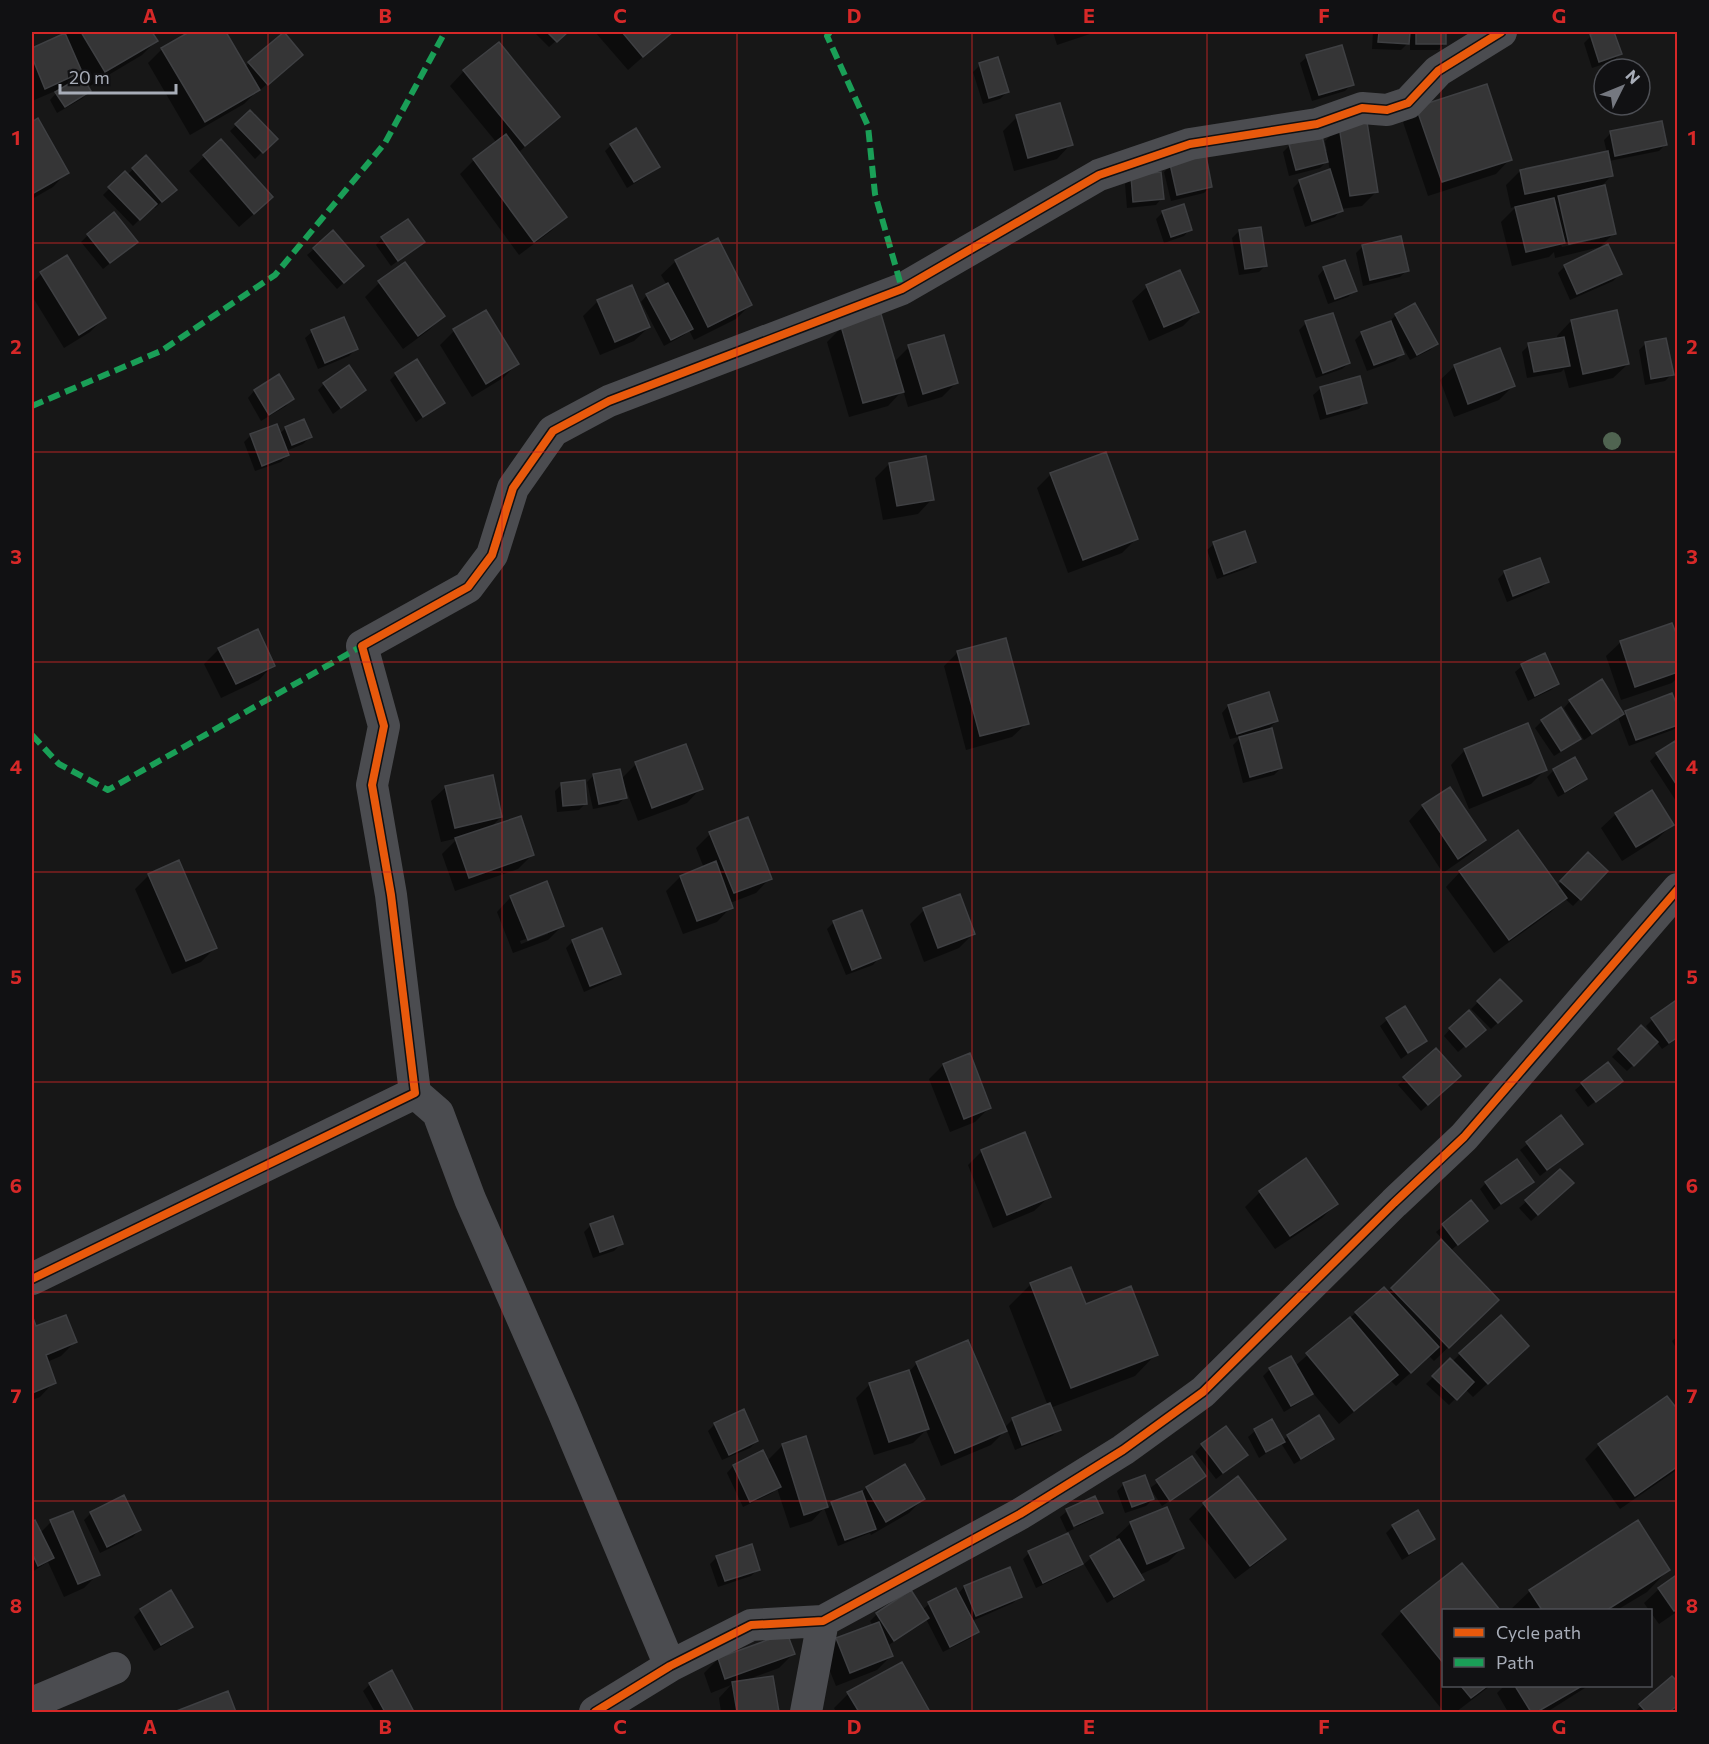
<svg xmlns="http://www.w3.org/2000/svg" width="1709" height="1744" font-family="Commissioner,sans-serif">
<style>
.shadow{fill:#0007;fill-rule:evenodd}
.building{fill:#353536;stroke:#3f4043;stroke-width:1.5}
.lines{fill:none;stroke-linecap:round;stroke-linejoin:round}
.minor{stroke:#4b4c50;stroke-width:32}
.quiet{stroke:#1a9f57;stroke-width:6;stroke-dasharray:12 6;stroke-linecap:butt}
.cycleway-casing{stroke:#111113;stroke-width:11}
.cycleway{stroke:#e8590c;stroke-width:8}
.tree{fill:#506451}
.grid{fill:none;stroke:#d62828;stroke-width:1.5;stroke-opacity:0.55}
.neatline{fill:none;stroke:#d62828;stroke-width:2}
.grid-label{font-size:20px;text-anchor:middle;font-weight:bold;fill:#d62828}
</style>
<rect width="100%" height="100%" fill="#171717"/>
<path class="shadow" d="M63 32H151L156 41 142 55 90 86 82 71 67 86 89 91 83 98 57 113 50 100 60 89 32 101V49L61 36 60 34Z
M192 32H224L245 67 249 63 294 61 260 90 259 89 244 104 190 135 148 63 162 49Z
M534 32H566L549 47Z
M595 32H671L628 70Z
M1053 32H1096L1057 45Z
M1373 32H1445V43L1438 50H1410V41L1401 50 1372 49Z
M1605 32H1613L1620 54 1613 61 1592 68 1584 43 1591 36Z
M1307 57 1352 84 1345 91 1312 101 1300 63Z
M980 65 1007 92 1000 99 983 104 973 72Z
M464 71 558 117 518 153 565 217 551 231 519 255 460 174 474 160 497 143 450 86Z
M1417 108 1510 159 1496 174 1428 196 1403 122Z
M250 112 275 139 255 159 230 131Z
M1017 117 1071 144 1057 159 1014 171 1003 131Z
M38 120 67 172 53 187 32 199V124Z
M1339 127 1377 191 1362 206 1341 209 1335 217 1305 227 1293 188 1300 181 1330 171 1328 160 1320 168 1289 176 1283 152 1290 145 1327 151 1325 141Z
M1611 133 1666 144 1659 151 1609 161 1612 175 1599 189 1614 233 1600 247 1555 258 1554 252 1549 257 1512 266 1501 222 1517 206 1511 208 1506 185 1520 171 1607 153 1604 140ZM1600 236V239L1562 247 1561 244Z
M221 141 257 211 239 227 189 171Z
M611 145 658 167 651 173 627 188 605 151Z
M146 157 168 196 155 208 153 206 133 226 103 195 125 173 127 175Z
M1171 165 1211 186 1204 193 1171 201 1164 172Z
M1132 177 1162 198 1156 205 1127 208 1125 184Z
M1163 212 1190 229 1184 236 1164 243 1156 219Z
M1239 231 1266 265 1259 272 1239 275 1232 238Z
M88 235 129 248 103 269 81 242Z
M382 238 423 242 391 266 376 245Z
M1363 246 1407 270 1400 277 1363 286 1356 253Z
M314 249 355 272 337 289 307 255Z
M67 258 104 318 90 332 64 348 32 296V283L41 274Z
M676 261 750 305 736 319 694 340 689 330 684 335 664 346 641 302 647 295 667 285 661 275Z
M405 264 443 316 429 330 403 349 365 297 379 283Z
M1565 266 1620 274 1613 281 1570 300 1558 273Z
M1324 269 1355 290 1348 297 1328 304 1318 276Z
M1180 272 1197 312 1183 326 1149 341 1132 301 1147 287Z
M598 301 649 327 634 341 600 355 583 316Z
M1396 315 1437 343 1430 350 1410 360 1398 338 1396 339 1402 354 1395 361 1367 371 1355 340 1362 333 1388 323Z
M1571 321 1628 364 1613 378 1569 388 1564 369 1561 372 1527 378 1522 352 1529 345 1558 340 1557 336Z
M1306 323 1349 363 1342 369 1316 378 1299 330Z
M842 327 894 362 909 347 956 383 942 397 908 407 903 390 888 406 849 417 827 342Z
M454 331 517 364 503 378 472 397 440 345Z
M312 332 356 349 349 356 318 369 305 338Z
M1646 343 1672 374 1665 381 1645 385 1639 350Z
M1455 366 1513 386 1499 400 1454 417 1440 380Z
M396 374 443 402 416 422 390 380Z
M1359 378 1366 402 1359 409 1320 420 1313 395 1320 389Z
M324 384 364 390 333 414 318 390Z
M254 391 292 399 286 406 261 421 248 398Z
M286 428 310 437 303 444 286 451 288 455 281 462 255 471 244 442 251 435 279 434Z
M889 464 932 499 918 514 883 520 875 478Z
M1051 474 1136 539 1122 553 1068 573 1037 488Z
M1214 544 1255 562 1248 568 1217 579 1207 550Z
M1539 560 1548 582 1541 588 1507 602 1498 579 1504 573Z
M257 631 273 665 259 680 221 698 204 664 219 649Z
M1621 642H1678V677L1672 683 1621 700 1606 656Z
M958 652 1027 723 1012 737 966 750 944 666Z
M1522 666 1558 684 1551 690 1528 701 1515 672Z
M1570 701 1623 715 1625 712H1678V726L1675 729 1629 746 1618 717 1584 740 1564 708Z
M1228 706 1277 721 1266 731 1281 768 1274 775 1243 783 1233 745 1242 736 1230 739 1222 713Z
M1542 721 1579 738 1572 745 1554 756 1535 728Z
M1678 748V804L1650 761 1657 754Z
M1465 750 1545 770 1531 784 1469 809 1451 765Z
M636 764 701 788 687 803 638 821 624 784H622L625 798 618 804 593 809 587 782 594 775 621 779Z
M1554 770 1585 779 1578 786 1558 797 1547 777Z
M562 784 586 803 579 810 557 812 555 791Z
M446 787 501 817 490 828 532 855 518 869 455 891 442 854 458 838 441 842 431 801Z
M1450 789 1484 840 1470 854 1443 873 1409 821 1423 806Z
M1616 814 1672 825 1657 839 1622 861 1601 828Z
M1517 832 1557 886 1588 854 1606 872 1573 906 1564 898 1551 912 1494 953 1446 887 1460 872Z
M710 834 770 878 756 893 730 903 731 907 717 922 683 934 666 891 680 877 704 868 696 848Z
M149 875 216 947 201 962 172 974 135 889Z
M511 897 563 925 548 940 513 953 497 912ZM548 931V934L521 944 520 941Z
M924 910 973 934 959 948 924 962 910 924Z
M834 922 879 958 873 965 846 975 827 929Z
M573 941 619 974 612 980 584 992 566 948Z
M1500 981 1520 1001 1491 1029 1471 1009Z
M1405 1008 1425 1041 1401 1059 1380 1026 1387 1020Z
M1678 1008V1038L1662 1049 1657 1042 1627 1071 1612 1057 1641 1028 1653 1039 1654 1038 1646 1026 1652 1020Z
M1450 1029 1477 1036 1458 1052 1444 1036Z
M1436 1050 1452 1082 1421 1111 1398 1085Z
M943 1065 989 1108 975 1122 950 1132 929 1079Z
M1582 1084 1614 1087 1588 1107 1575 1090Z
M1561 1118 1581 1144 1540 1176 1520 1150Z
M982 1151 1049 1197 1034 1211 993 1228 968 1165Z
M1306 1161 1336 1204 1322 1218 1275 1249 1245 1207 1260 1192Z
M1560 1171 1565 1190 1531 1221 1519 1208Z
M1532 1181 1494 1210 1480 1189 1486 1183Z
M1471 1202 1486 1221 1450 1251 1483 1314 1434 1361 1429 1356 1396 1386 1391 1381 1339 1424 1312 1392 1304 1400 1284 1412 1263 1376 1270 1369 1291 1358 1295 1366 1383 1289 1387 1293 1443 1240 1436 1232Z
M591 1225 621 1244 614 1251 593 1258 584 1232Z
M1031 1284 1085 1306 1156 1354 1135 1376 1050 1408 1059 1430 1052 1436 1015 1450 1007 1429 991 1445 941 1466 926 1430 913 1443 874 1455 856 1398 870 1384 909 1372 917 1363 1004 1428 1013 1419 1048 1406 1009 1306Z
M32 1319 35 1328 75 1342 61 1356 47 1362 54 1382 40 1397 32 1400Z
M1678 1336V1351L1672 1341Z
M1460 1354 1513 1360 1473 1397 1465 1389 1449 1405 1426 1384 1450 1360 1452 1362Z
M743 1411 757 1441 750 1448 722 1460 708 1431 714 1425Z
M1678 1413V1469L1620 1509 1585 1459 1599 1445Z
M1271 1422 1283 1441 1288 1436 1332 1439 1325 1446 1294 1464 1281 1443 1259 1458 1248 1437 1255 1431Z
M805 1438 827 1509 832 1504 861 1493 866 1488 923 1499 909 1513 871 1535 870 1533 838 1546 824 1508 812 1521 790 1528 777 1488 772 1493 743 1507 727 1473 733 1466 763 1452 767 1461 783 1445Z
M1202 1445 1246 1455 1216 1479 1195 1452Z
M1192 1458 1197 1482 1162 1506 1150 1488Z
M1237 1478 1284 1539 1270 1553 1235 1579 1189 1519 1204 1504Z
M1124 1484 1153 1499 1146 1506 1125 1513 1117 1491Z
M123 1497 139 1530 133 1537 100 1553 84 1520 90 1514Z
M1067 1510 1101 1512 1094 1519 1076 1527Z
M1066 1512 1074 1529 1067 1532 1060 1517Z
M35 1522 40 1533 51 1522 98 1574 84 1588 64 1597 48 1562 32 1572V1524Z
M1131 1523 1182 1548 1168 1562 1139 1575 1142 1580 1135 1586 1107 1603 1084 1564 1091 1558 1118 1542 1116 1537Z
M1393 1526 1433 1539 1426 1545 1402 1560 1386 1533Z
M1029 1553 1081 1563 1074 1570 1036 1588 1023 1559Z
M717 1557 758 1569 751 1576 718 1587 710 1564Z
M1462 1565 1498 1610H1444V1686H1490L1456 1712H1444L1381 1634 1402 1612Z
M1009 1569 1020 1596 1013 1603 972 1621 977 1632 971 1638 943 1652 926 1619 920 1625 887 1646 891 1656 877 1670 836 1686 823 1654 837 1640 873 1625 870 1621 877 1614 922 1610 929 1604 958 1594 964 1587Z
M1668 1570 1647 1592 1617 1610H1510L1530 1591Z
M1678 1575V1611L1659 1624 1644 1603 1659 1589Z
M141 1610 191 1626 184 1633 154 1651 134 1617Z
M793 1654 779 1668 746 1680V1681L772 1677 778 1712H721L719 1698 731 1685 711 1693 704 1673 718 1659Z
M901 1664 929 1712H836L834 1708 848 1694Z
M391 1672 412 1710 409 1712H375L363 1691 370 1684Z
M1672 1678 1678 1704 1667 1712H1634Z
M1504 1686H1588L1547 1712H1508L1497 1693Z
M227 1693 235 1712H178Z"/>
<path class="building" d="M81 32H152L158 41 105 72Z
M189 32H226L260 90 205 122 161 48Z
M284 32 303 55 268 85 248 62Z
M547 32H568L557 42Z
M622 32H673L643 57Z
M1379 32H1410L1409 44 1378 42Z
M1416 32H1446V44H1416Z
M1600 32H1614L1622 54 1599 62 1590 34Z
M65 33 82 72 45 89 32 57V48Z
M499 42 560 117 525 146 463 70Z
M1342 45 1354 85 1319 95 1306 55Z
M998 57 1009 92 989 98 979 63Z
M82 76 91 91 65 107 55 92Z
M1487 84 1512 160 1442 182 1416 107Z
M1060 103 1073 145 1028 158 1016 115Z
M250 110 278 139 263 153 235 124Z
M38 118 69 173 32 194V122Z
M1662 121 1667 145 1615 156 1610 131Z
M1367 122 1378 192 1350 196 1339 126Z
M636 128 660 167 634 182 610 144Z
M506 134 567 217 534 242 473 159Z
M1322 136 1328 162 1296 170 1289 144Z
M221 139 273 197 254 214 203 155Z
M1608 151 1613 176 1525 194 1520 170Z
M146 155 177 190 162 202 132 168Z
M1206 156 1212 187 1177 195 1170 164Z
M1330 169 1343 211 1312 221 1299 180Z
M125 171 157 204 140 220 108 187Z
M1161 172 1164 199 1133 202 1131 176Z
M1605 185 1616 234 1569 244 1558 196Z
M1554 198 1565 243 1526 252 1515 207Z
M1184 204 1192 230 1171 237 1162 211Z
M114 212 138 242 110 263 87 234Z
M408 219 425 242 398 261 381 237Z
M1261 227 1267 266 1245 269 1239 230Z
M333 230 364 266 344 283 313 248Z
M1401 236 1409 271 1370 280 1362 245Z
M718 238 752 305 708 327 675 260Z
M1608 244 1622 274 1577 294 1564 265Z
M67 255 106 318 79 335 40 272Z
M1345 260 1357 291 1335 299 1323 267Z
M405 262 445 316 418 336 378 281Z
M1180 270 1199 312 1164 327 1146 285Z
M668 283 693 329 671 340 646 294Z
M632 285 650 327 615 342 597 300Z
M1415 303 1438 344 1417 355 1395 314Z
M486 310 519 364 486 384 453 329Z
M1617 310 1629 364 1583 374 1571 320Z
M1333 313 1350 363 1323 373 1305 321Z
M881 314 904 392 863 403 841 326Z
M344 317 358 349 325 363 311 330Z
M1391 321 1404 354 1374 365 1361 332Z
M944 335 958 383 923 394 908 345Z
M1564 337 1570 366 1534 372 1528 343Z
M1666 338 1674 375 1651 379 1645 342Z
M1500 348 1515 386 1468 404 1454 365Z
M417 359 445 403 423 417 395 373Z
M349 365 366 390 341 408 323 383Z
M279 374 294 399 269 415 254 390Z
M1360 376 1367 403 1327 414 1320 387Z
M304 419 312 437 292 445 285 427Z
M277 424 289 455 262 466 250 434Z
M1106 452 1138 539 1083 560 1050 473Z
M926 456 934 500 897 506 889 463Z
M1245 531 1256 562 1224 574 1213 542Z
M1540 558 1549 582 1513 596 1504 571Z
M1672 623 1678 638V672L1635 687 1620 641Z
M258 629 275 666 236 684 218 648Z
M1006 638 1029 724 980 736 957 651Z
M1545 653 1559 684 1535 696 1521 664Z
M1602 679 1624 714 1592 734 1569 700Z
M1269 692 1278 721 1237 734 1228 705Z
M1672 693 1678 708V725L1636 740 1625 711Z
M1561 707 1581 739 1561 751 1541 720Z
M1528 723 1547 770 1483 796 1464 749Z
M1272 728 1282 768 1250 777 1239 737Z
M1675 741 1678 745V787L1656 753Z
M686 744 703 789 652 808 635 762Z
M1575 757 1587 779 1565 792 1553 769Z
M620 769 627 798 599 804 593 774Z
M493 775 502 817 455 828 445 786Z
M585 780 587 804 563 806 561 783Z
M1450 787 1486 840 1458 859 1422 805Z
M1652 790 1674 825 1636 847 1615 813Z
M521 816 534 855 469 878 455 838Z
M748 817 772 879 734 893 709 832Z
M1518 830 1567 898 1509 940 1459 871Z
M1588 852 1608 871 1581 900 1560 881Z
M179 860 217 948 186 961 148 874Z
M716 861 733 908 697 921 680 876Z
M547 881 564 926 528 940 510 896Z
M960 894 975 934 938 948 923 908Z
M862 910 881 958 852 970 833 921Z
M602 928 621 974 590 986 572 940Z
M1500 979 1522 1001 1498 1023 1477 1001Z
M1675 1001 1678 1005V1037L1669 1043 1651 1018Z
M1405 1006 1427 1041 1408 1053 1386 1018Z
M1469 1010 1486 1030 1466 1047 1449 1028Z
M1641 1025 1658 1042 1634 1066 1618 1049Z
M1436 1048 1461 1076 1428 1105 1403 1077Z
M970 1053 991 1108 964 1119 943 1064Z
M1608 1062 1623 1081 1596 1102 1581 1083Z
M1561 1115 1583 1144 1547 1170 1526 1142Z
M1025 1132 1051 1197 1007 1215 981 1150Z
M1306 1158 1338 1204 1290 1236 1259 1191Z
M1517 1159 1534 1182 1501 1204 1485 1182Z
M1560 1169 1574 1183 1538 1215 1525 1200Z
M1471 1200 1488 1221 1458 1245 1442 1224Z
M613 1216 623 1244 600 1252 590 1224Z
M1441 1239 1499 1300 1449 1348 1391 1288Z
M1071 1267 1086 1304 1131 1286 1158 1355 1071 1388 1030 1283Z
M1384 1287 1439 1347 1411 1373 1355 1312Z
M32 1315 36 1326 66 1315 77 1342 46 1355 56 1383 32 1393Z
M1501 1315 1529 1346 1488 1384 1459 1353Z
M1350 1317 1398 1375 1354 1411 1306 1353Z
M968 1340 1007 1431 955 1453 916 1362Z
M1291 1356 1313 1394 1291 1406 1269 1368Z
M1450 1358 1474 1382 1457 1400 1432 1376Z
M909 1370 929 1429 889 1442 869 1383Z
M1667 1396 1678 1410V1466L1635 1496 1598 1444Z
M1050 1403 1061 1430 1022 1445 1012 1418Z
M744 1409 758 1441 729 1455 714 1423Z
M1319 1415 1334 1439 1301 1459 1287 1435Z
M1272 1419 1285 1442 1266 1452 1254 1429Z
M1226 1426 1248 1455 1223 1473 1201 1444Z
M806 1436 828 1507 804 1515 782 1444Z
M763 1450 781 1487 750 1502 733 1465Z
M1192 1456 1206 1476 1170 1501 1156 1480Z
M905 1464 925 1499 886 1522 866 1487Z
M1145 1475 1154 1499 1132 1507 1123 1483Z
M1238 1476 1286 1539 1250 1566 1203 1503Z
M862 1491 876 1529 845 1540 831 1502Z
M124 1495 141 1530 107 1547 90 1512Z
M1095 1496 1103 1513 1074 1526 1066 1509Z
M1167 1507 1184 1548 1147 1564 1130 1522Z
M1418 1510 1435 1539 1409 1554 1392 1525Z
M73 1511 100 1575 78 1584 50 1520Z
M35 1520 54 1558 38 1566 32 1553V1522Z
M1638 1520 1670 1570 1607 1610H1542L1529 1590Z
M1068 1533 1083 1564 1043 1583 1028 1551Z
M1119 1539 1144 1580 1114 1597 1090 1556Z
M752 1544 760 1570 725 1581 716 1556Z
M1462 1563 1500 1610H1444V1664L1401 1611Z
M1010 1567 1022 1597 976 1616 964 1586Z
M1678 1574V1609L1674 1611 1658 1588Z
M956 1588 979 1632 950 1647 928 1602Z
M171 1590 193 1627 161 1645 140 1609Z
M911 1590 929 1618 894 1641 876 1613Z
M879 1622 893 1656 850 1673 836 1638Z
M787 1633 795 1654 725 1679 718 1658Z
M902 1662 930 1712H859L847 1692Z
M392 1670 413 1710 409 1712H385L369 1683Z
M773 1676 779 1712H737L732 1682Z
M1672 1676 1678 1682V1705L1669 1712H1646L1639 1704Z
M1461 1686H1487L1471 1698Z
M1515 1686H1582L1537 1712H1531Z
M228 1691 236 1712H174Z"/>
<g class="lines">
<path class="minor" d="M415 1093 438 1113 470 1199 563 1411 670 1666
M32 1279 415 1093 391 895 372 785 384 726 362 646 468 587 492 555 513 488 553 431 609 401 902 289 1099 175 1190 144 1317 124 1362 108 1387 110 1408 103 1438 71 1501 32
M32 1703 115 1668
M595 1712 670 1666 751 1625 823 1621 1020 1514 1123 1450 1203 1392 1394 1203 1464 1137 1678 889
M806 1712 823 1621"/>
<path class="quiet" d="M830 32 827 36 868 126 875 194 902 289
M32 406 161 351 275 275 385 143 445 32
M32 735 59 764 108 790 362 646"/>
<g class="cycleway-casing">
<path id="cycleway" d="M32 1279 415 1093 391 895 372 785 384 726 362 646 468 587 492 555 513 488 553 431 609 401 902 289 1099 175 1190 144 1317 124 1362 108 1387 110 1408 103 1438 71 1501 32
M595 1712 670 1666 751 1625 823 1621 1020 1514 1123 1450 1203 1392 1394 1203 1464 1137 1678 889"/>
</g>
<use href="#cycleway" class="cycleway"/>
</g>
<circle class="tree" cx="1612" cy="441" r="9"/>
<path class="grid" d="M268 32V1712M502 32V1712M737 32V1712M972 32V1712M1207 32V1712M1441 32V1712M32 243H1678M32 452H1678M32 662H1678M32 872H1678M32 1082H1678M32 1292H1678M32 1501H1678"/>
<rect width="1709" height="1744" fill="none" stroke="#111113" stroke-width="66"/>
<rect x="1442" y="1609" width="210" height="78" fill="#111113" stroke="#4d4f55" stroke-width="1.5"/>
<rect x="1454" y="1628" width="30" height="9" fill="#e8590c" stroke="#4d4f55" stroke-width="1.5"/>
<text x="1496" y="1639" font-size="18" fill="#a8adb8">Cycle path</text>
<rect x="1454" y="1658" width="30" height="9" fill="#1a9f57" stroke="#4d4f55" stroke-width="1.5"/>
<text x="1496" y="1669" font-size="18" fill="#a8adb8">Path</text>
<g transform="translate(1622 87) rotate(47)"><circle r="28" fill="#111113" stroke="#4d4f55" stroke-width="1.5"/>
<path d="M0-4.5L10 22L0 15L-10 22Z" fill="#757880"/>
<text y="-9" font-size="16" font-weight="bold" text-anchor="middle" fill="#a8adb8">N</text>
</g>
<path d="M60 84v9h116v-9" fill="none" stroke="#a8adb8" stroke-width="3"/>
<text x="69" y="84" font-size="18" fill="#a8adb8" stroke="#111113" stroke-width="4.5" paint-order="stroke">20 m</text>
<rect x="33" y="33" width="1643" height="1678" class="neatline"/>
<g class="grid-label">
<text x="150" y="23">A</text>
<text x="385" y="23">B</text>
<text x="620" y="23">C</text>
<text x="854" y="23">D</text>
<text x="1089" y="23">E</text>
<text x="1324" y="23">F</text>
<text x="1559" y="23">G</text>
<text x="16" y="145">1</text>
<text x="1692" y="145">1</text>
<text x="16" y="354">2</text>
<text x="1692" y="354">2</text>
<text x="16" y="564">3</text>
<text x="1692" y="564">3</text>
<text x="16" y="774">4</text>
<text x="1692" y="774">4</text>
<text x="16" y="984">5</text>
<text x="1692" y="984">5</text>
<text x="16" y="1193">6</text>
<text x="1692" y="1193">6</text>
<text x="16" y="1403">7</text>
<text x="1692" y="1403">7</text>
<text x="16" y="1613">8</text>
<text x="1692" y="1613">8</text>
<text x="150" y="1734">A</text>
<text x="385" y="1734">B</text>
<text x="620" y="1734">C</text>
<text x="854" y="1734">D</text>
<text x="1089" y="1734">E</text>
<text x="1324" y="1734">F</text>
<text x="1559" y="1734">G</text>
</g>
</svg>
